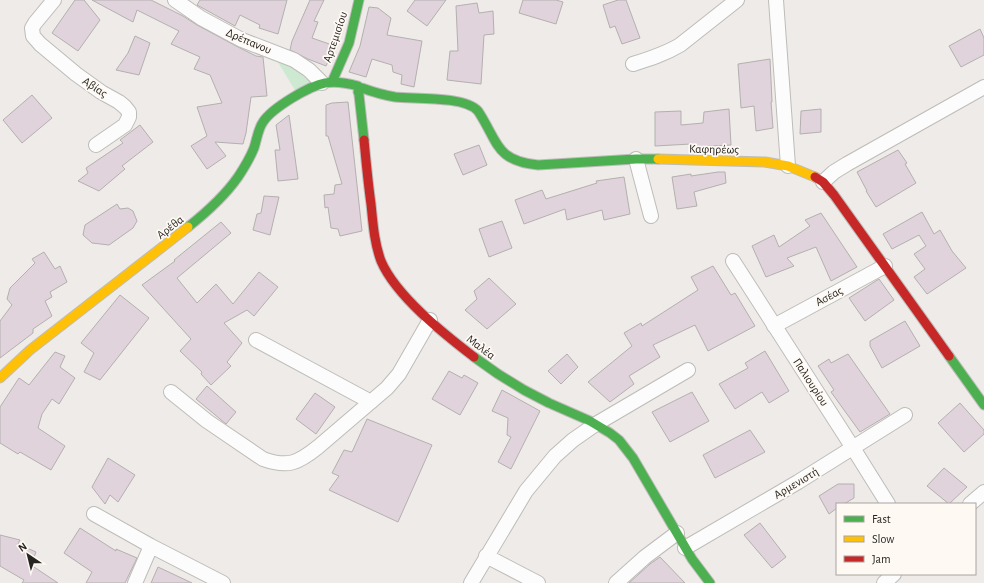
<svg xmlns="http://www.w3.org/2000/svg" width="984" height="583" font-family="'Alegreya Sans',sans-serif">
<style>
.green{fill:#cee9d2}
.building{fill:#e0d3dc;stroke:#b3b0af}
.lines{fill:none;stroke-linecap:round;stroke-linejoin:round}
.street-casing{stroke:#bebcb9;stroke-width:16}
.fast-casing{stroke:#bebcb9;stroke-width:11}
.slow-casing{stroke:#bebcb9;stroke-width:11}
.jam-casing{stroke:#bebcb9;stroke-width:11}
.street{stroke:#fcfcfc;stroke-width:14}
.fast{stroke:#4caf50;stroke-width:9}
.slow{stroke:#ffc107;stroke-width:9}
.jam{stroke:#c62828;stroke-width:9}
.labels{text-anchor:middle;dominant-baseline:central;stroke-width:3.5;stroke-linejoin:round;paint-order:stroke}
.street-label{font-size:12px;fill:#272522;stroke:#fef9f3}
</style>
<rect width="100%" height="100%" fill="#eeebe8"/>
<path class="green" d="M276 59 289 62 313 82 295 90Z"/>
<path class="building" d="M75 0H84L100 20 78 51 52 33Z
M92 0H151L183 16 197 25 238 47 256 56 263 57 267 96 251 97 246 133 243 144 215 142 226 156 207 169 191 146 207 136 197 107 222 103 210 75 194 69 200 57 171 44 179 31 137 10 133 22Z
M200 0H287L278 34 259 28 260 25 240 15 235 26 197 5Z
M310 0H324L314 21 318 22 312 38 335 46 326 66 308 59 290 50 292 41Z
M415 0H446L427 26 407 11Z
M523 0H556L563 2 556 24 519 13Z
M618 0H626L640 38 622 44 615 26 610 28 603 5Z
M477 3 479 13 493 11 494 34 484 35 481 84 447 80 450 51H458L456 6Z
M369 7 378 8 391 18 387 35 422 41 414 87 401 84 402 75 393 72 392 65 372 59 366 77 349 72 360 46Z
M980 29 984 38V55L961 67 949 46Z
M135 36 150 43 139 75 116 70 128 53Z
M770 59 772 102H771L773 128 756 131 754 106 741 108 738 64Z
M32 95 52 118 22 143 3 120Z
M348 102 362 231 340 236 338 229 331 228 328 207 325 208 324 195 334 194 335 185 342 184 328 136H326V105L332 103Z
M729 109 731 145 691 147V144L655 146V112L681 111V125L703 123 704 112Z
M821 109V132L800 134 801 111Z
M289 115 298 179 278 181 275 150H280L276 125Z
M140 125 153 142 122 166 125 169 99 191 78 181 88 173 86 168 123 143 120 140Z
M479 145 487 165 463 175 454 154Z
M898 150 907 163 905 164 916 183 876 207 866 191H867L857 172Z
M718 172H725L726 183 694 192 697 206 677 209 672 177 691 174V176Z
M624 177 630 214 604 220 602 210 567 220 565 209 524 224 515 200 542 190 546 199 597 183 596 181Z
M264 196 279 197 270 235 253 230 257 214 261 213Z
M117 204 120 209 128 208 133 211 137 221 133 228 109 245 92 243 83 235 85 225Z
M922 212 934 234 940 230 952 251 966 268 927 294 914 277 925 269 914 254 926 246 919 235 892 249 883 234Z
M821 213 857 267 831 281 816 247 787 258 794 266 766 277 752 246 774 235 779 247 810 226 805 220Z
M502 221 512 248 489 257 479 229Z
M221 222 231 233 177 278 197 303 216 284 233 304 259 272 278 287 254 316 247 310 224 323 242 343 227 362 231 366 211 385 201 374 202 372 180 351 191 339 142 285 175 261 174 260Z
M44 252 55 269 60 266 67 282 50 292 52 297 45 301 52 316 33 329V333L0 358V321L12 305 7 299 10 288 35 263 32 259Z
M713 266 731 295 735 293 755 326 708 351 695 325 653 345 660 357 629 376 634 384 610 402 588 382 632 346 624 333 641 323 642 326 698 290 691 277Z
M489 278 516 304 487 329 465 310 477 299 474 291Z
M879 279 894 300 865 321 849 298Z
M120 295 149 318 100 380 84 372 94 353 81 343Z
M905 321 920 346 882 368 870 346V341Z
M765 351 789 391 769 403 762 392 735 409 719 384 748 368 745 363Z
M55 352 65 356 60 367 75 378 59 404 52 399 42 414 38 428 65 446 51 470 20 452 18 454 0 443V407L19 378 29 385Z
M567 354 578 367 561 384 548 371Z
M848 354 890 414 860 432 831 392 834 390 818 366 829 359 831 363Z
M449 371 462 378 464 375 478 383 460 415 432 399Z
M207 386 236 412 226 424 196 399Z
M502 390 540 411 511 469 498 462 511 437 507 435 508 418 492 411Z
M692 392 709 421 670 442 652 412Z
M315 393 335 407 316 434 296 419Z
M960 403 984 430V434L964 452 938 423Z
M367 419 432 445 398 522 329 490 339 476 332 473 344 450 352 452Z
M750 430 765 452 715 478 703 455Z
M108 458 135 475 118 502 110 495 105 504 92 487Z
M944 468 967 487 949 504 927 486Z
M838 484H854V498L844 504H837V508L829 514 819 496Z
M760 523 786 557 772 568 744 535Z
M80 528 116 551V549L137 558 125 583H86L92 572 64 553Z
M0 535 20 540 18 544 36 552 31 565 58 583H22L24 580 0 566Z
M660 557 685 583H629L650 564Z
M158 567 192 583H151Z"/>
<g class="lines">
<g class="street-casing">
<path id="street" d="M54 0 35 23 32 28 33 36 40 44 76 74 101 92 119 102 125 107 129 112V117L125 125 96 145
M175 0 201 18 242 40 294 60 309 70 322 83
M776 0 788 166
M633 64C649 59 665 54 680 45L737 0
M636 159 651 216
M823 182 834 172 847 164 984 87
M733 261 853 448 888 504
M774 326 885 266
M256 340 371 402
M171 392 207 421 263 459C288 468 298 463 318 447L387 388 399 374 430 320
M970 504 984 492
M94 514 151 546 223 583
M685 548 798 482 905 415
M486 556 538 583
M135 583 151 546
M471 583 526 491 555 456 573 440 596 424 688 370
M616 583 645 557 677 533
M884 583 894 574"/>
</g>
<g class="fast-casing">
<path id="fast" d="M332 82 349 43 359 0
M358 92 362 88C373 92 383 95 395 97 414 99 465 96 478 111 498 141 495 161 538 165L636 159H658
M188 227C207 212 224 197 238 177 244 168 250 158 254 148 257 139 258 129 263 122 272 108 309 86 325 83 336 81 347 83 358 86L364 140
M949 356 984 405
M474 357 498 374 524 390 549 403 590 421 610 433 619 440 633 458 692 559 710 583"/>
</g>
<g class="slow-casing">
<path id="slow" d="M658 159 765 162 788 166 815 177
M0 378 30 350 188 227"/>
</g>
<g class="jam-casing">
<path id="jam" d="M364 140C366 161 368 183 371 204 373 223 374 242 381 261 396 296 444 334 474 357
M815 177 823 182 834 195 949 356"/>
</g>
<use href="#street" class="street"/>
<use href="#fast" class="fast"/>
<use href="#slow" class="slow"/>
<use href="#jam" class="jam"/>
</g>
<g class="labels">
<g class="street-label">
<text transform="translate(335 37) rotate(-71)">Αρτεμισίου</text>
<text transform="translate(249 41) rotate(23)">Δρέπανου</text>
<text transform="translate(95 87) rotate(33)">Αβίας</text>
<text transform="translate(714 149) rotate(1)">Καφηρέως</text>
<text transform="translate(170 227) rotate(-38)">Αρέθα</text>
<text transform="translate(829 296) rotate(-28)">Ασέας</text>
<text transform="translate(481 347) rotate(37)">Μαλέα</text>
<text transform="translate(811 382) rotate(57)">Παλιουρίου</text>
<text transform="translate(796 483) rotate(-31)">Αρμενιστή</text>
</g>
</g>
<rect x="836" y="503" width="140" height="72" fill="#fef9f3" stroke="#a8a49f"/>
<rect x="844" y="516" width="20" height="6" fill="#4caf50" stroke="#a8a49f"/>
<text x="872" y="523" font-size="12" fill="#272522">Fast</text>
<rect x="844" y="536" width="20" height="6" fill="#ffc107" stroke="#a8a49f"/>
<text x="872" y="543" font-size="12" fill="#272522">Slow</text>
<rect x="844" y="556" width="20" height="6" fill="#c62828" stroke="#a8a49f"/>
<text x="872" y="563" font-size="12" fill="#272522">Jam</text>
<g transform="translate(28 555) rotate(325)" stroke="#fef9f3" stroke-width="3" paint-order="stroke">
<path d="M0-3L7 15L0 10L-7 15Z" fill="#272522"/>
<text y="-6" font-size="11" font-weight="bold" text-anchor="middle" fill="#272522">N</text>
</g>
</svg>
